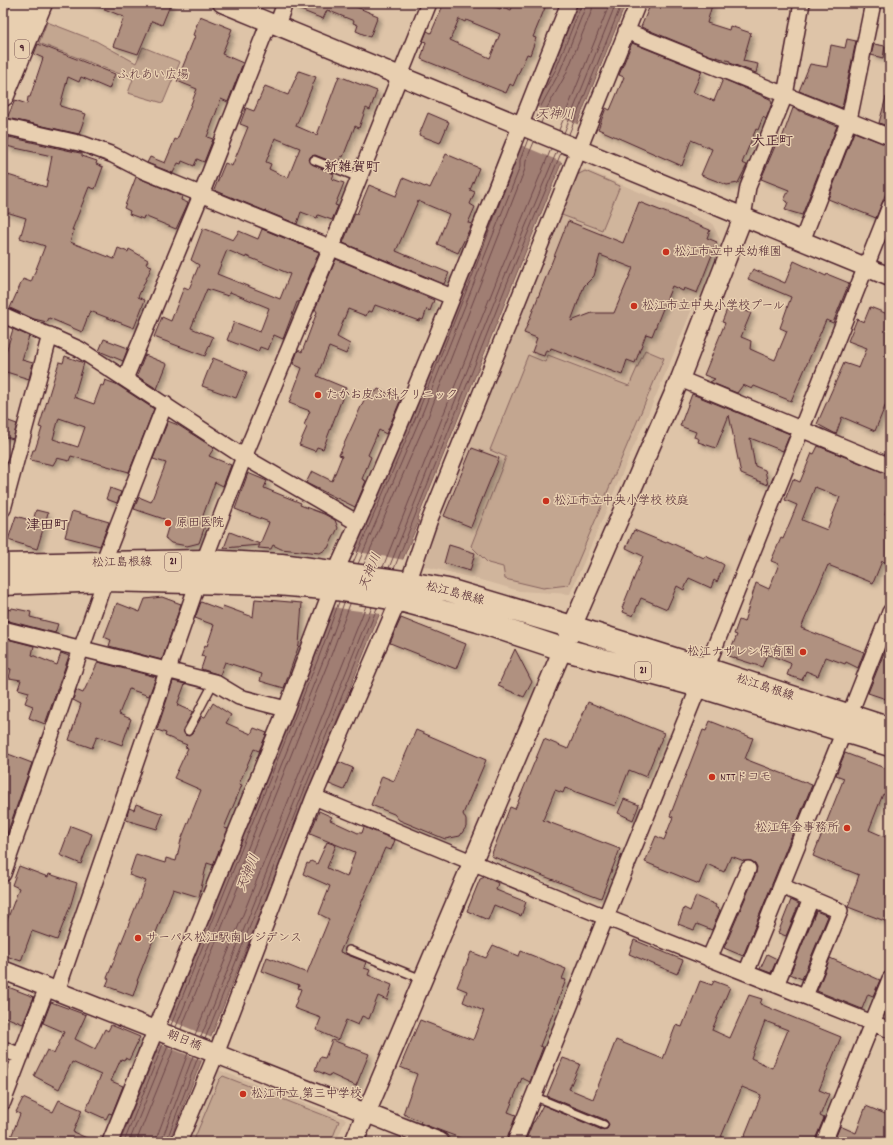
<svg xmlns="http://www.w3.org/2000/svg" width="893" height="1145" font-family="Dekko,'Klee One',sans-serif">
<style>
.built{fill:#d0b59c}
.green{fill:#c3a690;stroke:#86625e}
.water{fill:#a07e73;stroke:#7e5856}
.pier{fill:#dec4a8}
.lines{fill:none;stroke-linecap:round;stroke-linejoin:round}
.shore{stroke:#6c4548;stroke-width:1}
.building{fill:#b09180;stroke:#4a1f2b;fill-rule:evenodd;filter:url(#shadow)}
.service-casing{stroke:#4a1f2b;stroke-width:10}
.minor-casing{stroke:#4a1f2b;stroke-width:18}
.tertiary-casing{stroke:#4a1f2b;stroke-width:21}
.primary-casing{stroke:#4a1f2b;stroke-width:25}
.trunk-casing{stroke:#4a1f2b;stroke-width:25}
.service{stroke:#e8cfb0;stroke-width:7}
.minor{stroke:#e8cfb0;stroke-width:15}
.tertiary{stroke:#e8cfb0;stroke-width:18}
.primary{stroke:#e8cfb0;stroke-width:22}
.trunk{stroke:#e8cfb0;stroke-width:22}
.poi-dot{fill:#c8321e;stroke:#e8cfb0;stroke-width:1.5}
.labels{text-anchor:middle;dominant-baseline:central;stroke-width:3;stroke-linejoin:round;paint-order:stroke}
.shield{fill:#e8cfb0;stroke:#795453;stroke-width:1}
.shield-label{font-size:11px;font-weight:bold;fill:#4a1f2b}
.park-label{font-size:12px;fill:#5c333a;stroke:#e8cfb0}
.poi-label{font-size:12px;fill:#4a1f2b;stroke:#e8cfb0;text-anchor:start}
.street-label{font-size:12px;fill:#4a1f2b;stroke:#e8cfb0}
.water-label{font-size:13px;font-style:italic;fill:#60373d;stroke:#e8cfb0}
.quarter-label{font-size:14px;font-weight:bold;fill:#4a1f2b;stroke:#e8cfb0}
</style>
<defs>
<filter id="shadow"><feDropShadow dx="3.5" dy="3.5" stdDeviation="2" flood-color="#0004"/></filter>
</defs>
<rect width="100%" height="100%" fill="#dec4a8"/>
<filter id="ink" filterUnits="userSpaceOnUse"><feTurbulence type="fractalNoise" baseFrequency=".025" numOctaves="2"/><feDisplacementMap in="SourceGraphic" scale="8" xChannelSelector="R" yChannelSelector="G"/><feConvolveMatrix kernelMatrix="1 2 1 2 8 2 1 2 1" color-interpolation-filters="sRGB"/></filter>
<g filter="url(#ink)">
<path class="built" d="M585 169 712 223 720 240 667 370 570 594 519 591 489 582 424 566 431 546 435 520 573 174Z
M216 1069 346 1119 336 1142H186Z"/>
<path class="green" d="M47 22 96 41 136 63 143 47 180 62 163 103 128 93 133 79 39 43Z
M585 171 620 186 602 230 559 214 575 176Z
M645 350 664 358 568 585 543 588 505 579 503 567 488 563 471 546 506 457 490 450 528 355 545 362 548 355 629 386Z
M223 1076 339 1121 331 1142H193L219 1080Z"/>
<path class="water" d="M578 3H626L417 520 419 521 377 620 169 1142H120L316 653 356 544 372 505 374 506 471 268 533 102 552 68Z"/>
<path class="pier" d="M532 105 579 125 564 163 516 143Z
M352 551 405 560 381 614 331 607Z
M167 1019 212 1038 203 1061 157 1043Z"/>
<g class="lines">
<path class="shore" d="M541 96 556 69 582 3
M536 121 541 106 560 71 587 3
M541 123 547 108 566 74 592 10 593 3
M559 130 610 3
M564 133 616 3
M569 134 622 3
M353 563 418 412 475 269 515 162
M358 564 422 414 520 167V160L528 139
M364 564 428 417 525 169 526 161 534 142
M383 567 496 282 551 149
M389 568 501 285 557 151
M394 569 506 286 561 153
M171 1025 320 654 339 602
M176 1027 325 656 344 603
M181 1029 330 658 350 604
M195 1035 366 606
M201 1037 372 607
M205 1039 377 608
M124 1142 163 1044
M129 1142 168 1046
M136 1142 174 1048
M155 1142 188 1053
M161 1142 193 1056
M166 1142 198 1057"/>
</g>
<path class="building" d="M90 3H171L162 25 152 21 138 54 113 46 124 17Z
M294 3H347L378 16 370 37 356 31 358 25 353 23 354 21 327 10 323 19 293 7Z
M444 3H487L500 9 502 6 511 10 514 3H547L533 37 536 38 530 55 527 54 513 86 510 84 506 93 421 59 426 42 423 41 427 31 431 33ZM459 19 465 22 466 20 500 34 490 58 450 40Z
M651 3H706L712 5 707 23 729 30 730 26 751 33 743 61 758 64 756 73 730 63V61L709 55 641 27Z
M200 16 232 29 222 54 243 63 228 102 221 99 212 124 207 137 213 139 204 162 197 159 194 166 182 161 181 164 178 163 173 173 147 163 150 157 165 163 175 139 177 140 197 89 177 81 195 36 193 35Z
M847 39 856 41 842 108 799 91 810 64 827 67 831 45 845 48Z
M632 43 702 71 693 92 714 101 723 79 770 99 772 103 766 119 763 117 758 130 756 129 742 163 747 165 738 183 727 185 701 175 712 149 691 140 682 166 598 129 606 108 610 110 624 77 619 75Z
M38 44 115 74 109 89 81 77 79 82 68 77 60 106 86 114 79 134 7 118 15 100 27 104 28 97H30L43 58 34 54Z
M874 44 885 46 883 58 871 55Z
M299 71 316 77 296 126 317 135 339 76 377 91 370 110 366 108 359 128 355 126 343 157 341 156 338 164 315 155 311 156 309 159 312 164 334 174 332 179 344 183 335 205 338 206 332 220 318 215 317 218 301 212 297 224 214 190 225 163 232 166 248 127 240 124 246 108 254 111 265 86 288 95ZM275 138 300 148 288 178 269 169 271 164 266 162Z
M886 97H890V127L879 123Z
M793 108 837 126 802 215 785 210 788 202 784 200 789 190 761 179 779 137 782 138Z
M428 113 449 122 440 143 419 135Z
M854 132 890 146V183L876 218 828 199Z
M9 137 80 153H82V156L97 161 96 164 103 167 95 189 89 187 72 230H74L70 242 114 259 118 248 128 252 129 249 148 260 146 264 152 266 138 297 145 300 134 328 90 311 82 332 49 318 47 322 34 319 10 308 23 279 31 282 45 246 20 238 26 218 3 211V178L7 179 8 175 46 187 52 156 6 146Z
M446 154 479 168 470 190 475 192 470 204 475 207 468 223 472 224 458 253 437 244 449 214 418 201 396 251 449 273 444 284 343 243 355 213 357 214 369 185 396 196 403 178 425 187 426 186 430 188Z
M136 177 182 196 181 200 188 203 176 229 144 216 143 219 129 214 130 211 124 208Z
M639 202 710 230 707 238 717 242 697 293 684 288 683 291 672 286 652 336 646 334 635 363 627 360 622 375 551 348 550 351 546 350 544 356 532 352 537 338 524 333 568 221 623 243ZM600 255 633 268 614 313H592L571 321 584 286 594 276Z
M203 228 233 240 239 231 258 239 262 229 319 252 299 302H297L283 339 274 335 268 350 260 347 258 352 227 340 234 322 260 332 269 308 230 292 228 296 207 289 191 328 213 337 205 356 154 337 162 317 171 321 184 287 189 289 199 265 191 260ZM227 250 246 258V256L290 274 280 299 217 274Z
M336 259 434 300 430 311 427 309 423 320 420 319 419 321 375 305 372 312 368 311 366 316 348 309 337 337 350 344 346 354 329 347 317 376 346 388 323 449 317 447 315 451 299 445 307 427 304 425 310 411 289 403 302 368 293 364 298 350 302 352 317 312 315 309Z
M794 261 826 276 827 274 849 283 833 323 826 320 791 401 754 386 752 389 743 385 737 393 710 382 715 379 704 375 725 323 722 322 729 304 751 313 741 337 751 341 750 349 775 360 787 331 780 328 791 297 748 279 753 269 785 283Z
M870 307 890 315V394L875 431 842 417 836 434 817 424 844 363 859 368 867 348 848 341 857 319 864 322Z
M13 329 29 336 22 360 33 363 29 379 3 371V356L5 355Z
M104 339 128 348 123 361 99 351Z
M145 355 167 364 157 389 137 376Z
M65 356 84 363 74 397 94 404 101 385 103 386 105 380 116 384 154 409 129 472 71 456 69 461 57 458 53 465 30 460 33 450H35L42 428 39 427 59 362 63 363ZM59 418 85 427 78 447 53 439Z
M213 358 247 372 236 398 202 386Z
M369 389 376 392 378 389 401 399 386 434 379 430 368 455 371 457 362 479 366 481 355 507 306 483 312 471 332 481 342 456 339 455Z
M692 394 790 434 783 451 750 438 755 466 765 470 768 485 741 474 729 415 716 448 698 442 699 439 694 437 696 432 680 426Z
M3 419 17 424 13 439 3 436Z
M168 421 178 425 214 448 209 456 231 465 223 486 215 482 200 524 205 526 199 543 187 546 171 543 165 538 170 521 134 509 139 497 151 502 166 463 153 459Z
M818 446 890 475V500L885 514 890 516V564L882 561 873 583 828 565 801 628 864 652 858 668 846 662 845 664 826 657 818 676 806 671 802 680 787 675 791 664 790 663 767 654 762 667 728 656 737 635 734 634 739 620 744 622 756 583 769 589 779 564 771 561 781 538 783 539 797 505 785 500 793 479 800 482 812 453 814 454ZM815 487 840 497 827 530 802 520Z
M472 448 499 458 471 527 444 516Z
M248 473 267 481 264 488 301 503 300 505 324 514 335 520 338 528 328 548 320 553 281 549 273 545 271 549 258 548 260 545 224 548 230 532 260 544 268 525 269 522 235 509Z
M110 488 121 492 117 503 106 499Z
M36 510 48 513 37 549 8 540 16 516 33 521Z
M72 511 109 522 100 546 65 537Z
M634 530 666 543 667 541 704 558 705 556 721 563 724 565 717 582 714 580 711 588 689 578 684 590 677 586 667 609 641 598 633 616 623 612 624 609 622 608 643 556 626 548Z
M449 545 475 553 470 571 444 563Z
M162 597 181 604 162 660 109 646 111 640 104 637 117 603 140 612 145 599Z
M255 599 302 603 299 645 284 688 260 681 262 674 225 662 220 675 201 669 205 657 201 656 205 645 207 646 214 625 195 618 201 602 222 610 223 606 253 617Z
M12 608 31 612 30 617 58 624 55 633 5 620 8 609 11 610Z
M401 618 466 644 456 669 390 643Z
M3 638 34 646 32 655 57 665 61 653 69 656 45 724 29 718 33 706 25 703 29 692 18 689 21 680 9 678 11 669 3 668Z
M890 638V695L888 694 886 699 868 693Z
M515 649 532 682 524 697 498 686Z
M98 662 156 677 149 696 129 689 119 714 131 719 122 745 97 736 92 748 69 740 81 704 73 700 76 690 83 693Z
M173 681 185 684 177 705 193 712 183 729 185 735 189 736 192 734 202 716 205 717 213 703 231 715 226 723 251 734 254 728 267 733 259 751 254 749 239 784 242 785 224 828 228 829 213 865 207 863 199 897 173 889 137 981H138L133 996 106 986 109 979 107 978 146 881 129 875 136 854 165 863 166 858 176 861 181 840 201 790 174 778 188 748 185 747 187 745 165 736 166 733 157 730Z
M588 702 664 733 646 777 629 770 615 806 565 788 563 793 555 790 543 820 620 849 601 898 491 856 510 807 515 809 544 739 568 749Z
M710 721 753 738 745 759 812 785 743 956 724 948 756 873 757 867 755 863 751 861H744L731 856 724 872 707 864 699 884 645 862 656 836 664 840 673 817 670 816 703 730 706 731Z
M416 730 486 760 463 814 466 820V827L460 836 445 839 399 820 394 814 371 805 382 776 394 781Z
M3 752 32 763 3 845Z
M845 753 890 770V797L883 794 869 830 890 839V888L885 899 890 902V923L848 907 859 875 813 856 844 778 836 775Z
M339 762 353 768 344 790 329 784Z
M624 799 639 805 633 820 618 813Z
M136 804 163 814 157 829 126 820 129 808 134 810Z
M319 811 332 817 330 820 358 833H362L364 827 395 840 391 850 385 848 340 952 366 962 364 968 370 970 368 975 392 985 387 1000 378 996 369 1019 362 1016 358 1025 346 1020 338 1040 316 1030 321 1018 294 1008 301 989 298 988 299 985 262 971 267 957 307 973 329 919 319 914 330 886 303 874 307 863 309 864 311 861 317 864 327 842 336 845 327 868 347 877 355 852 310 834Z
M71 826 92 834 81 864 60 855Z
M19 866 48 877 49 874 77 883 71 904 57 940 32 931 21 961 3 955V931L19 888 12 885Z
M485 877 498 883 496 890 526 902 521 916 494 905 488 920 467 911 480 879Z
M696 896 716 905 715 907 720 910 712 930 697 924 694 930 678 924 684 908 690 911Z
M791 900 799 904 786 936 778 933Z
M816 911 828 916 802 979 790 974Z
M634 940 683 960 677 974 629 954Z
M493 945 519 956 521 951 566 969 562 979 566 980 540 1046 543 1047 530 1082 522 1078 508 1112 516 1115 506 1142H471L420 1123 421 1121 403 1114 417 1074 400 1067 420 1020 473 1040 484 1011 463 1002 467 991 457 987 471 952 486 958Z
M767 954 777 959 771 973 760 969Z
M830 958 880 980 873 996 868 994 862 1009 817 991Z
M700 981 712 985 714 981 730 987 712 1030 730 1038 749 995 762 999 760 1004 841 1037 819 1090 829 1094 820 1116 824 1118 814 1142H742L761 1095 742 1087 719 1142H548L538 1138 536 1142H525L533 1122H534L543 1105 602 1130 607 1129 609 1124 606 1120 547 1096 563 1058 580 1064 569 1089 593 1099 616 1040 663 1059 676 1025 682 1027ZM765 1021 788 1030 772 1068 751 1058Z
M3 985 34 997 23 1024 3 1016Z
M51 1002 86 1015 75 1039 95 1049 105 1029 108 1031 111 1025 140 1037 129 1060 125 1058 124 1060 121 1059 111 1081 123 1086 112 1114 109 1113 106 1119 86 1110 101 1075 72 1062 59 1089 34 1076 47 1050 54 1054 64 1032 43 1023Z
M332 1040 369 1054 356 1086 330 1074 329 1076 315 1070 320 1057 325 1058Z
M23 1098 53 1112 59 1100 82 1110 73 1132 96 1142H9L20 1114 16 1112Z
M866 1106 890 1116V1142H841L835 1139 840 1126 856 1133Z"/>
<g class="lines">
<g class="service-casing">
<path id="service" d="M314 160 359 178
M188 731 214 682
M349 950 422 979
M533 1096 604 1125"/>
</g>
<g class="minor-casing">
<path id="minor" d="M277 25 285 3
M626 31 890 137
M3 126 83 144 113 155 144 171 452 297
M743 217 748 187 785 95 802 3
M802 241 849 120 873 3
M3 315 79 349 244 457 358 523
M125 379 201 195 269 22
M680 379 890 466
M3 509 50 335
M204 561 244 457 331 248 429 3
M103 563 165 404
M336 571C421 385 493 193 569 3
M408 583 430 519 638 3
M3 629 214 682 239 697 286 709
M849 716 890 612
M314 797 605 917 890 1030
M3 874 105 580
M781 886 840 911 805 996
M709 959 748 869
M746 973 844 731
M776 985 811 899
M57 991 198 582
M3 1049 21 1056
M3 1102 47 987
M110 1142 286 709 332 588
M179 1142 216 1054 314 797 399 599
M515 1142 706 669 890 206
M824 1142 890 979"/>
</g>
<g class="tertiary-casing">
<path id="tertiary" d="M222 3 890 277
M3 970 440 1142
M354 1142 572 627 680 379 743 217"/>
</g>
<g class="primary-casing">
<path id="primary" d="M3 565 204 561 281 565 403 582 448 590 572 627 706 669 890 729
M3 584 105 580 277 584 336 589 396 599 478 621 562 649 699 686 890 745"/>
</g>
<g class="trunk-casing">
<path id="trunk" d="M3 54 23 3
M3 95 41 3"/>
</g>
<use href="#service" class="service"/>
<use href="#minor" class="minor"/>
<use href="#tertiary" class="tertiary"/>
<use href="#primary" class="primary"/>
<use href="#trunk" class="trunk"/>
</g>
</g>
<g class="poi-dot">
<circle cx="666" cy="252" r="4"/>
<circle cx="634" cy="306" r="4"/>
<circle cx="318" cy="395" r="4"/>
<circle cx="546" cy="501" r="4"/>
<circle cx="168" cy="523" r="4"/>
<circle cx="803" cy="652" r="4"/>
<circle cx="712" cy="777" r="4"/>
<circle cx="847" cy="828" r="4"/>
<circle cx="138" cy="938" r="4"/>
<circle cx="243" cy="1094" r="4"/>
</g>
<g class="labels">
<g class="shield">
<rect x="15" y="40" width="14" height="18" rx="3"/>
<rect x="165" y="553" width="16" height="18" rx="3"/>
<rect x="635" y="662" width="16" height="18" rx="3"/>
</g>
<g class="shield-label">
<text x="22" y="49">9</text>
<text x="173" y="562">21</text>
<text x="643" y="671">21</text>
</g>
<g class="park-label">
<text x="153" y="75">ふれあい広場</text>
</g>
<g class="poi-label">
<text x="674" y="252">松江市立中央幼稚園</text>
<text x="642" y="306">松江市立中央小学校プール</text>
<text x="326" y="395">たかお皮ふ科クリニック</text>
<text x="554" y="501">松江市立中央小学校 校庭</text>
<text x="176" y="523">原田医院</text>
<text x="795" y="652" text-anchor="end">松江ナザレン保育園</text>
<text x="720" y="777">NTTドコモ</text>
<text x="839" y="828" text-anchor="end">松江年金事務所</text>
<text x="146" y="938">サーパス松江駅南レジデンス</text>
<text x="251" y="1094">松江市立 第三中学校</text>
</g>
<g class="street-label">
<text transform="translate(122 563) rotate(-1)">松江島根線</text>
<text transform="translate(455 594) rotate(15)">松江島根線</text>
<text transform="translate(765 688) rotate(18)">松江島根線</text>
<text transform="translate(184 1041) rotate(22)">朝日橋</text>
</g>
<g class="water-label">
<text x="555" y="115">天神川</text>
<text transform="translate(371 572) rotate(-68)">天神川</text>
<text transform="translate(249 873) rotate(-68)">天神川</text>
</g>
<g class="quarter-label">
<text x="772" y="142">大正町</text>
<text x="352" y="168">新雑賀町</text>
<text x="47" y="526">津田町</text>
</g>
</g>
<rect width="893" height="1145" fill="none" stroke="#e8cfb0" stroke-width="16"/>
<rect x="8" y="8" width="877" height="1129" fill="none" stroke="#4a1f2b" stroke-width="1.5" filter="url(#ink)"/>
</svg>
